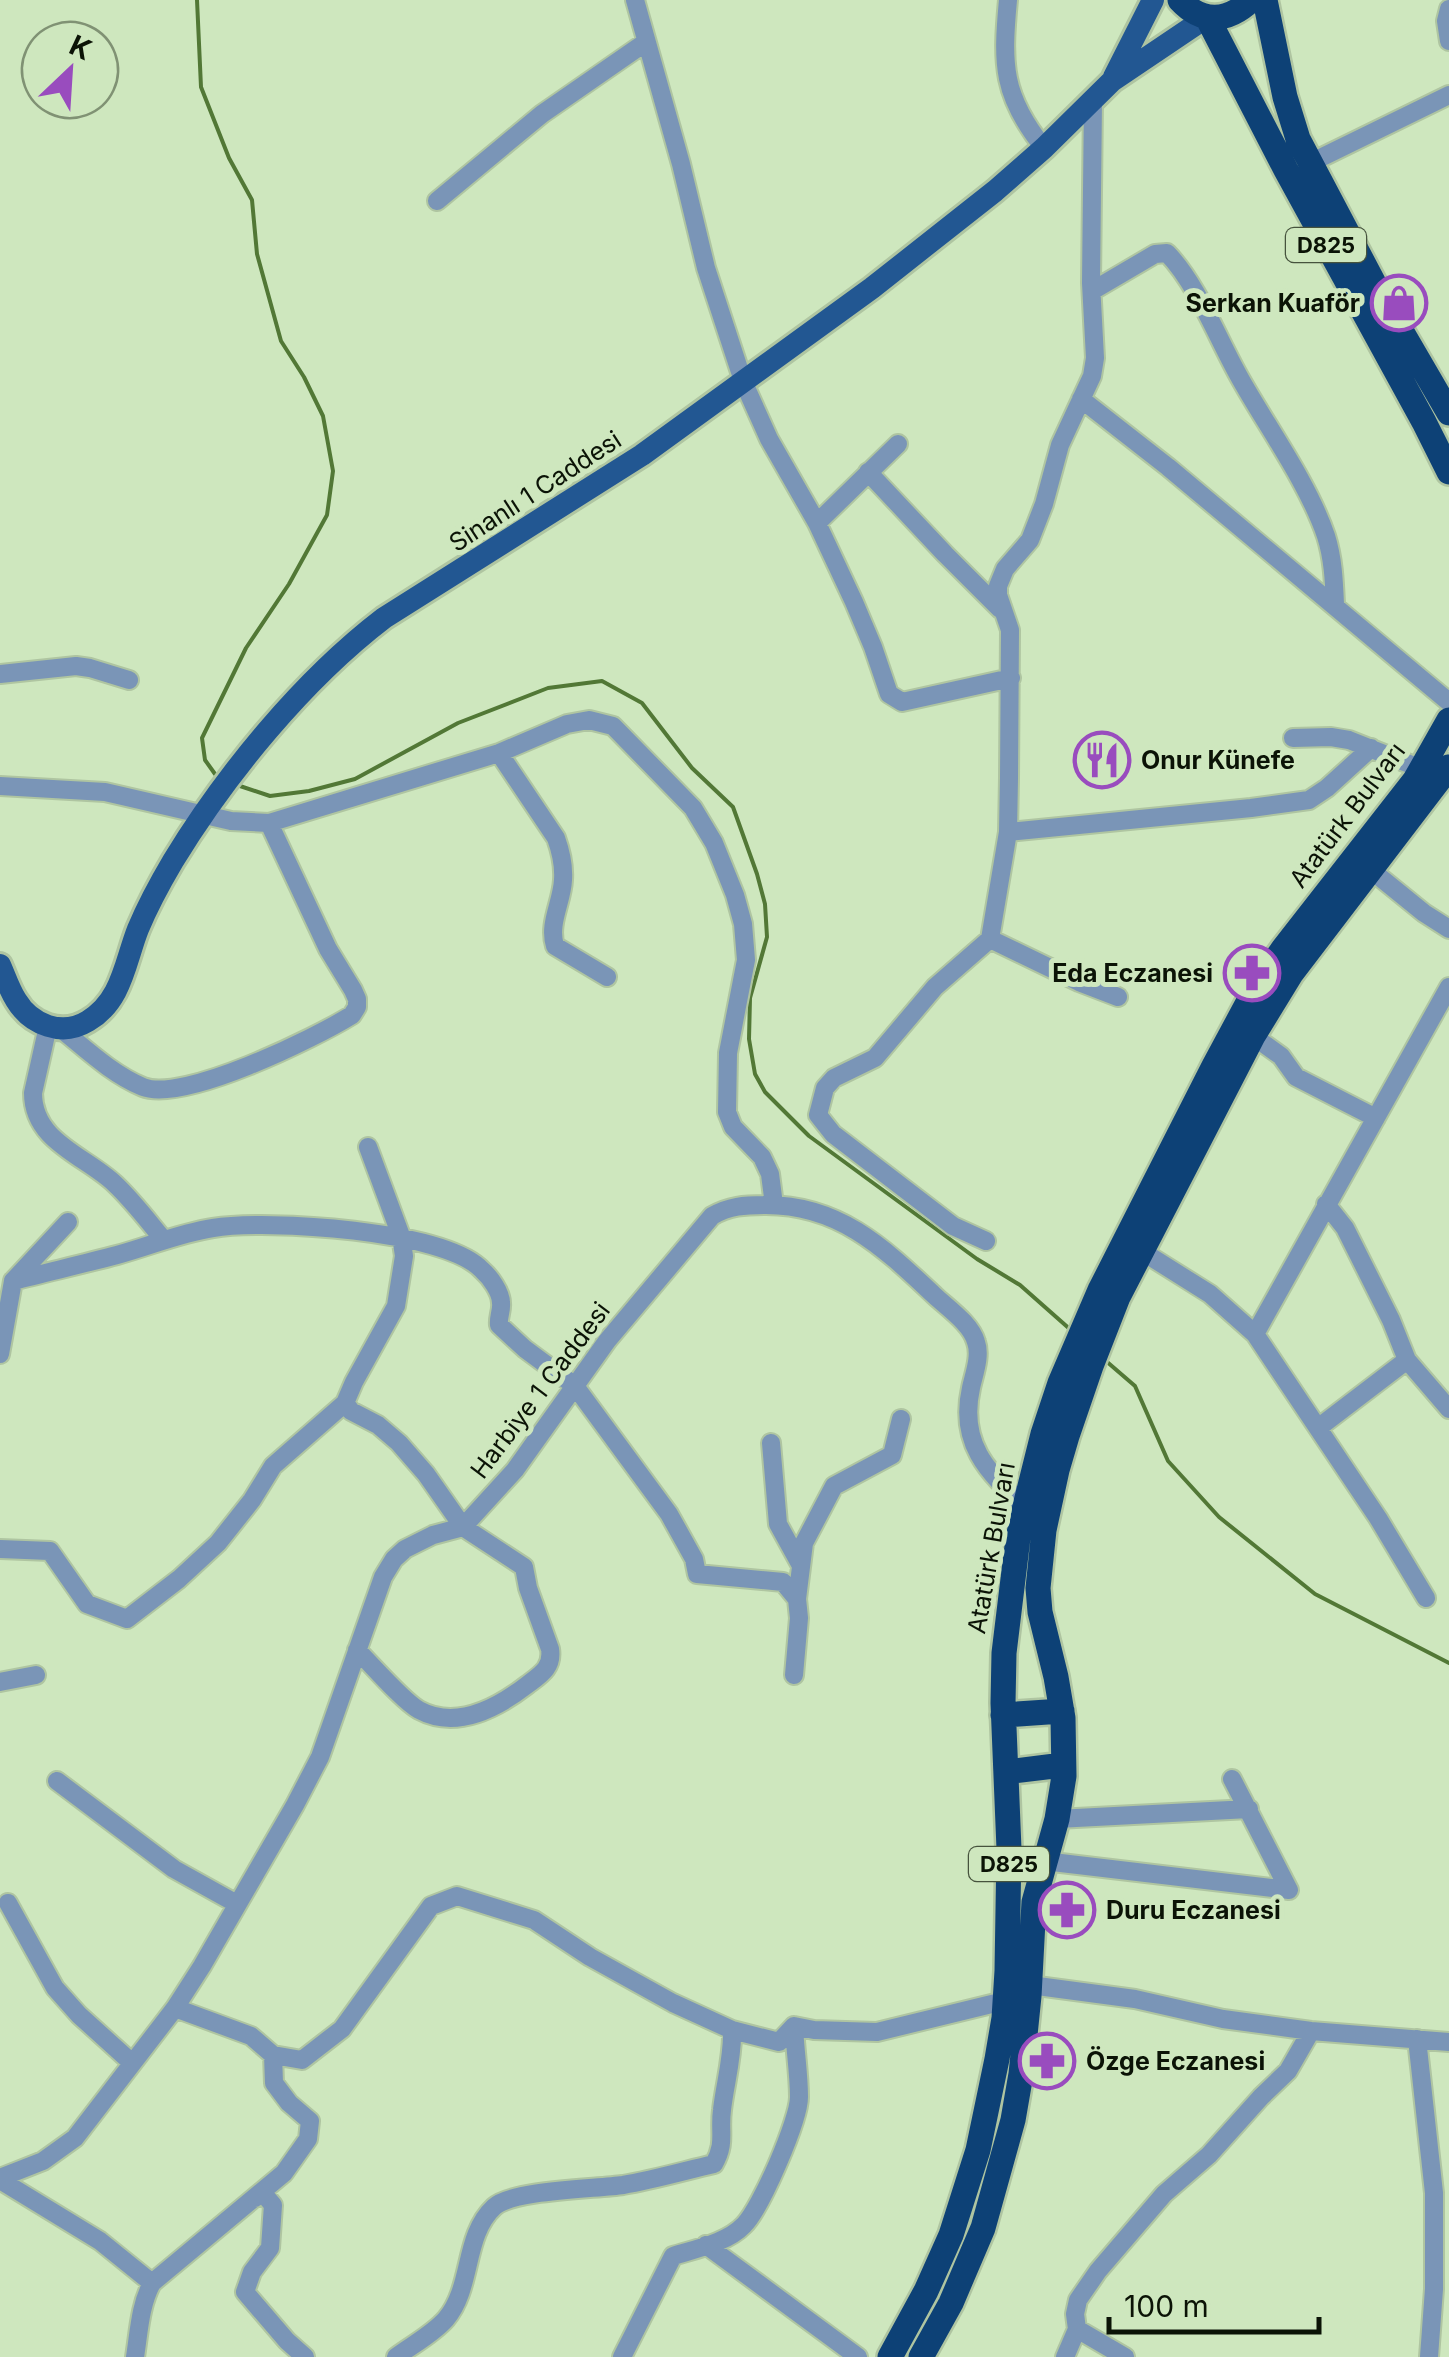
<svg xmlns="http://www.w3.org/2000/svg" width="1449" height="2357" font-family="Inter,sans-serif">
<style>
.lines{fill:none;stroke-linecap:round;stroke-linejoin:round}
.stream{stroke:#527836;stroke-width:4}
.minor-casing{stroke:#afc5a1;stroke-width:22}
.major-casing{stroke:#afc5a1;stroke-width:28}
.highway-casing{stroke:#afc5a1;stroke-width:30}
.minor{stroke:#7a95b7;stroke-width:18}
.major{stroke:#225792;stroke-width:22}
.highway{stroke:#0d4176;stroke-width:25}
.labels{text-anchor:middle;dominant-baseline:central;stroke-width:10;stroke-linejoin:round;paint-order:stroke}
.shield{fill:#cee7be;stroke:#46533d;stroke-width:2.5}
.shield-label{font-size:22px;font-weight:bold;fill:#0b1306}
.poi-label{font-size:25px;font-weight:bold;fill:#0b1306;stroke:#cee7be;text-anchor:start}
.street-label{font-size:25px;fill:#0b1306;stroke:#cee7be}
</style>
<rect width="100%" height="100%" fill="#cee7be"/>
<g class="lines">
<path class="stream" d="M197 0 201 87 229 158 252 200 257 254 281 341 304 377 323 416 333 471 327 515 289 584 246 648 202 738 205 760 215 774 220 776
M237 785 270 796 309 791 355 779 458 723 548 688 602 681 642 703 692 768 733 807 757 874 765 904 767 937 750 998 749 1039 755 1074 765 1092 809 1136 977 1259 1020 1285 1072 1331
M1106 1361 1135 1386 1168 1461 1219 1517 1315 1594 1449 1663"/>
<g class="minor-casing">
<path id="minor" d="M635 0 681 164 706 268 743 381 769 439 817 523 854 602 873 647 889 694 902 702 1011 678
M1008 0C1002 64 1002 96 1044 148
M1449 9 1446 21 1449 41
M1310 163 1449 95
M437 201 542 114 646 42
M1092 291 1155 254 1167 253C1198 285 1218 340 1241 380 1268 428 1308 483 1326 536 1333 558 1334 581 1335 604
M1081 399 1168 467 1449 702
M868 472 945 554 1000 609
M817 523 898 444
M0 674 76 666 90 668 129 680
M1293 738 1331 737 1349 740 1422 769
M499 753 556 838C561 852 564 866 563 880 562 902 548 924 555 946L607 977
M0 786 105 792 231 821 269 823 499 753 567 724 589 720 613 726 693 808 714 843 735 895 743 924 746 960 728 1053 727 1112 733 1127 762 1157 770 1174 774 1205
M1008 832 1251 808 1309 800 1327 788 1371 748
M1371 870 1424 913 1449 929
M990 939 1079 982 1118 997
M48 1026 33 1093C33 1142 86 1156 115 1184 133 1201 148 1221 163 1239
M61 1029C87 1050 112 1074 143 1087 183 1103 315 1038 352 1015L357 1007V999L353 990 328 949 269 823
M1253 1036 1281 1056 1296 1077 1376 1118
M1326 1204 1345 1228 1391 1320 1407 1360 1449 1409
M986 1241 953 1226 833 1134 818 1115 825 1088 834 1078 875 1058 935 987 990 939 1008 832 1009 778 1010 630 998 595V586L1005 569 1030 540 1044 504 1060 445 1092 376 1095 358 1091 283 1093 100
M1143 1252 1210 1294 1255 1334 1378 1518 1426 1598
M13 1281 68 1222
M1255 1334 1449 987
M0 1354 13 1281C48 1272 83 1264 117 1255 150 1246 180 1233 213 1228 267 1219 445 1230 482 1270 490 1277 501 1292 501 1303 502 1310 498 1317 499 1325L525 1349 575 1386 669 1514 694 1559 697 1574 783 1582 797 1599 799 1618 794 1675
M1318 1428 1407 1360
M771 1443 778 1524 800 1564
M0 1549 50 1551 87 1604 127 1619 179 1579 218 1543 252 1500 273 1466 345 1403
M797 1599 804 1543 834 1486 892 1455 901 1419
M357 1650C372 1665 403 1701 419 1710 456 1730 496 1709 527 1685 540 1675 553 1668 550 1649L528 1588 524 1567 463 1527 426 1474 399 1443 378 1425 351 1411 345 1403 354 1382 396 1306 404 1256 401 1236 368 1147
M0 1682 36 1675
M57 1781 174 1869 237 1904
M1057 1819 1249 1809
M1044 1861 1289 1890 1232 1779
M8 1903 55 1988 79 2015 131 2062
M1030 1985 1135 1999 1223 2019 1311 2031 1449 2042
M1417 2039 1434 2193V2289L1429 2357
M273 2055 302 2060 342 2029 431 1906 457 1896 534 1920 590 1957 673 2003 732 2030 779 2042 794 2026 814 2030 877 2032 1004 2001
M0 2178 43 2161 75 2138 175 2008 202 1966 295 1805 320 1757 383 1577 394 1559 405 1549 433 1535 463 1527 515 1470 607 1341 712 1216C729 1206 745 1205 764 1205 839 1204 884 1248 935 1296 949 1309 971 1324 976 1342 981 1356 974 1374 971 1388 959 1442 986 1472 1025 1506
M0 2180 100 2241 152 2283C140 2305 139 2332 135 2357
M255 2198 262 2192 273 2205 270 2248 252 2272 245 2292 287 2341 305 2357
M706 2245 858 2357
M152 2283 284 2173 308 2139 310 2121 289 2103 274 2083 273 2055 251 2036 175 2008
M1077 2329 1125 2357
M396 2357C412 2345 433 2334 446 2319 473 2287 463 2236 494 2207 512 2190 595 2189 623 2185 653 2180 684 2171 714 2164 726 2143 719 2132 722 2110 725 2083 733 2058 732 2030
M622 2357 673 2256C695 2249 727 2243 744 2225 761 2208 799 2120 799 2097 799 2074 795 2050 794 2026
M1065 2357 1077 2329 1075 2314 1078 2300 1098 2271 1164 2194 1209 2155 1261 2097 1288 2071 1311 2031"/>
</g>
<g class="major-casing">
<path id="major" d="M1114 77 1153 0
M0 965C5 976 9 989 16 1000 31 1025 62 1037 88 1021 122 1001 125 962 138 929 148 905 160 883 173 861 226 774 303 680 384 618L642 455 872 288 995 191 1044 148 1112 81 1207 17"/>
</g>
<g class="highway-casing">
<path id="highway" d="M1180 0C1202 24 1228 22 1251 0
M1265 0 1285 97 1298 139 1378 291 1449 413
M1207 17 1286 170 1424 422 1449 472
M1003 1715 1062 1711
M1006 1772 1063 1765
M890 2357 926 2291 951 2235 978 2150 997 2059 1004 2018 1007 1971 1009 1849 1003 1703 1004 1653 1018 1538 1025 1506 1043 1434 1060 1383 1100 1290 1214 1066 1258 984 1283 949 1415 780 1449 720
M921 2357 951 2303 983 2228 1013 2120 1021 2074 1029 1996 1034 1902 1057 1819 1064 1776 1063 1718 1056 1677 1040 1612 1038 1588 1044 1530 1057 1470 1067 1436 1091 1366 1118 1297 1253 1036 1291 974 1449 767"/>
</g>
<use href="#minor" class="minor"/>
<use href="#major" class="major"/>
<use href="#highway" class="highway"/>
</g>
<defs>
<g id="shop-ring" transform="scale(2.875)"><circle r="9.5" fill="#cee7be" stroke="#994cbe" stroke-width="1.5"/><path d="M-5-2.5h2.3a2.7 3.5 0 0 1 5.4 0H5L5.5 6h-11ZM-1.5-2.5h3a1.5 2.3 0 0 0-3 0Z" fill="#994cbe"/></g>
<g id="restaurant-ring" transform="scale(2.875)"><circle r="9.5" fill="#cee7be" stroke="#994cbe" stroke-width="1.5"/><path d="M-5-6h1v4h1v-4h1v4h1v-4h1v5L-1.5 .5V6h-2V.5L-5-1ZM5-6V6H3V1.5H1.5Q1.5-4 5-6Z" fill="#994cbe"/></g>
<g id="pharmacy-ring" transform="scale(2.875)"><circle r="9.5" fill="#cee7be" stroke="#994cbe" stroke-width="1.5"/><path d="M-2-6h4v4h4v4h-4v4h-4v-4h-4v-4h4Z" fill="#994cbe"/></g>
</defs>
<g fill-rule="evenodd">
<use href="#shop-ring" x="1399" y="303"/>
<use href="#restaurant-ring" x="1102" y="760"/>
<use href="#pharmacy-ring" x="1252" y="973"/>
<use href="#pharmacy-ring" x="1067" y="1910"/>
<use href="#pharmacy-ring" x="1047" y="2061"/>
</g>
<g class="labels">
<g class="shield">
<rect x="1286" y="228" width="80" height="34" rx="8"/>
<rect x="969" y="1847" width="80" height="34" rx="8"/>
</g>
<g class="shield-label">
<text x="1326" y="245">D825</text>
<text x="1009" y="1864">D825</text>
</g>
<g class="poi-label">
<text x="1360" y="303" text-anchor="end">Serkan Kuaför</text>
<text x="1141" y="760">Onur Künefe</text>
<text x="1213" y="973" text-anchor="end">Eda Eczanesi</text>
<text x="1106" y="1910">Duru Eczanesi</text>
<text x="1086" y="2061">Özge Eczanesi</text>
</g>
<g class="street-label">
<text transform="translate(535 491) rotate(-33)">Sinanlı 1 Caddesi</text>
<text transform="translate(1347 815) rotate(-53)">Atatürk Bulvarı</text>
<text transform="translate(540 1390) rotate(-53)">Harbiye 1 Caddesi</text>
<text transform="translate(991 1548) rotate(-80)">Atatürk Bulvarı</text>
</g>
</g>
<g transform="translate(70 70) rotate(25)"><circle r="48" fill="#cee7be" stroke="#809274" stroke-width="2.5"/>
<path d="M0-8L18 38L0 25L-18 38Z" fill="#994cbe"/>
<text y="-15" font-size="28" font-weight="bold" text-anchor="middle" fill="#0b1306">K</text>
</g>
<path d="M1109 2317v15h210v-15" fill="none" stroke="#0b1306" stroke-width="5"/>
<text x="1124" y="2317" font-size="30" fill="#0b1306" stroke="#cee7be" stroke-width="8" paint-order="stroke">100 m</text>
</svg>
